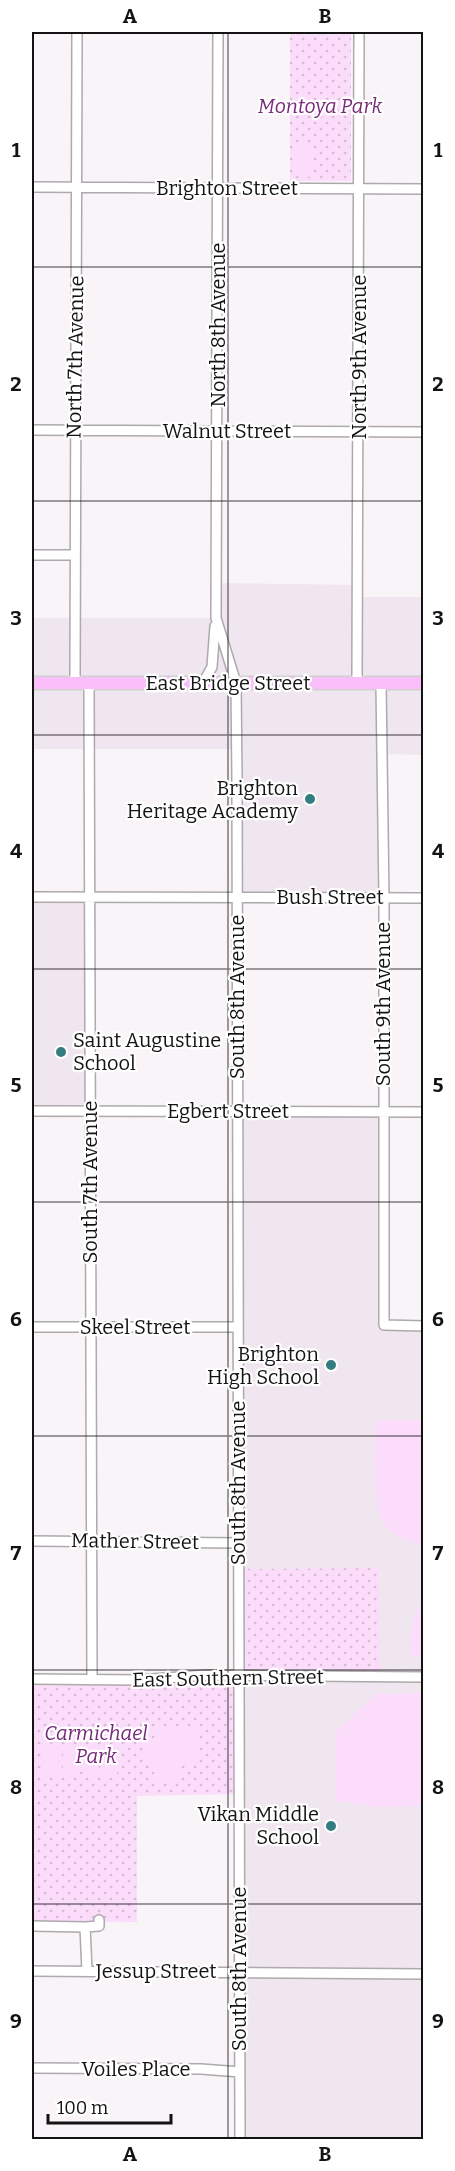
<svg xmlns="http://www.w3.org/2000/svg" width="455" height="2171" font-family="Bitter,serif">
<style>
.built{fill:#f0e6f0}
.grass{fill:url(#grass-dots)}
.garden{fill:#fcdcfb}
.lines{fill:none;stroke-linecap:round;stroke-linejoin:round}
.minor-casing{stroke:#ada9ad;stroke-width:12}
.major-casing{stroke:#d0d0d0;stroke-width:15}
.minor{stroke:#fff;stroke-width:9}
.major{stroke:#fabefb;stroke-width:12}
.grid{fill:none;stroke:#141314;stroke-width:1.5;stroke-opacity:0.55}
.poi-dot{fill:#337c80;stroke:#fff;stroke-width:2}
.labels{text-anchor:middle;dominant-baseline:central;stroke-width:4.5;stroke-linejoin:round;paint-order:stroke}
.park-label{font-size:20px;font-style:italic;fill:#772979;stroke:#fff}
.street-label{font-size:20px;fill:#141314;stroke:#fff}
.poi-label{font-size:20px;fill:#141314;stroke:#fff;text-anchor:end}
.neatline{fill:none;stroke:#141314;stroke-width:2}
.grid-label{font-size:20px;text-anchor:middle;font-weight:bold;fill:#141314}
</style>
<defs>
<pattern id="grass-dots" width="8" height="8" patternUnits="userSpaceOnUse" patternTransform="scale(1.5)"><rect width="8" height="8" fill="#fcdcfb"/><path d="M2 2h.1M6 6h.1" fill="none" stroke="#d7bcd6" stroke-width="1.8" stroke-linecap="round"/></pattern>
</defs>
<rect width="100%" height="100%" fill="#f9f4f8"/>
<path class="built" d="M216 583 357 585V597H423V755L383 754 384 898 237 897 236 749H32V618H215Z
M32 897H89L90 1111H32Z
M237 1112H382L384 1325 423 1326V2139H240Z"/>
<path class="grass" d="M290 32H351V181H290Z
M379 1568 380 1677 239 1675V1794L137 1796V1922L32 1921V1680L238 1675V1569Z"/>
<path class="garden" d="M294 146H311V177L293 176Z
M375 1420H423V1547C411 1542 395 1537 386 1527 370 1511 376 1444 375 1420Z
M423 1601V1656H411C407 1637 413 1617 423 1601Z
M423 1693V1806L375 1807 336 1801V1732L375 1694Z
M154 1726H197V1765L180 1766V1784H154V1765L146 1764V1740L154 1739Z
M44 1748H58V1777H44Z
M63 1748H77V1777H63Z
M85 1748H99V1777H85Z
M104 1748H118L117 1778H104Z"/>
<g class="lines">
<g class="minor-casing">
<path id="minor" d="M218 32 216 618 236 683 237 781 240 2140
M32 187 424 189
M32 430 424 432
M32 555H75
M75 683 77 32
M89 683 92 1680
M203 683 212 667 215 626
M357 683 359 32
M381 684 384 898V1325L424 1326
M32 897 424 898
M32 1111 424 1112
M32 1327H238
M32 1541 238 1543
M32 1679 138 1680 206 1675 424 1677
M32 1926 85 1927
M32 1971 424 1974
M87 1971 85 1927 99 1926V1920
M32 2068 201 2069 240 2072"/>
</g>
<g class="major-casing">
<path id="major" d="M32 683H424"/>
</g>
<use href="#minor" class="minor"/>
<use href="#major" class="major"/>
</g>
<path class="grid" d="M228 32V2140M32 267H424M32 501H424M32 735H424M32 969H424M32 1202H424M32 1436H424M32 1670H424M32 1904H424"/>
<g class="poi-dot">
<circle cx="310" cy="799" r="6"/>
<circle cx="61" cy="1052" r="6"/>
<circle cx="331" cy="1365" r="6"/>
<circle cx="331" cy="1826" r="6"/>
</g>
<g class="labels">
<g class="park-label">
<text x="320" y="106">Montoya Park</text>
<text x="96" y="1733">Carmichael<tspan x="96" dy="23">Park</tspan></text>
</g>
<g class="street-label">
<text x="227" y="188">Brighton Street</text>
<text transform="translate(218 325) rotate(-90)">North 8th Avenue</text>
<text transform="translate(75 357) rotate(-89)">North 7th Avenue</text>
<text transform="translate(359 357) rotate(-90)">North 9th Avenue</text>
<text x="227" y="431">Walnut Street</text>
<text x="228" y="683">East Bridge Street</text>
<text x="330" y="897">Bush Street</text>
<text transform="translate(237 997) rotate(-90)">South 8th Avenue</text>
<text transform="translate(383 1004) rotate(-90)">South 9th Avenue</text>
<text x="228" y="1111">Egbert Street</text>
<text transform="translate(90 1182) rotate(-90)">South 7th Avenue</text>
<text x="135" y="1327">Skeel Street</text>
<text transform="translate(238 1483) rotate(-90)">South 8th Avenue</text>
<text transform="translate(135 1541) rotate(1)">Mather Street</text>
<text transform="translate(228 1678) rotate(-1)">East Southern Street</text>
<text transform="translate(239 1969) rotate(-90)">South 8th Avenue</text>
<text x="156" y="1971">Jessup Street</text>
<text x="136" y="2069">Voiles Place</text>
</g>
<g class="poi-label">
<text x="298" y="788">Brighton<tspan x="298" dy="23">Heritage Academy</tspan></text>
<text x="73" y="1040" text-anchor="start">Saint Augustine<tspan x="73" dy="23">School</tspan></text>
<text x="319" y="1354">Brighton<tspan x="319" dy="23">High School</tspan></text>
<text x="319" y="1814">Vikan Middle<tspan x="319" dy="23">School</tspan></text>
</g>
</g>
<rect width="455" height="2171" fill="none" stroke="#ffffff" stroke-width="66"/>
<path d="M48 2114v9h123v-9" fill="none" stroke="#141314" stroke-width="3"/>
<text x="57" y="2114" font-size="18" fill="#141314" stroke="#ffffff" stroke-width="4.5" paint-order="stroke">100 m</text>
<rect x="33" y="33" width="389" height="2105" class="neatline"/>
<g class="grid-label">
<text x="130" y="23">A</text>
<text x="325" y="23">B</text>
<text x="16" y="157">1</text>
<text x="438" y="157">1</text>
<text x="16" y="391">2</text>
<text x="438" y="391">2</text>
<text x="16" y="625">3</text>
<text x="438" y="625">3</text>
<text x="16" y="858">4</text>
<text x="438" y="858">4</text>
<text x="16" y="1092">5</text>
<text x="438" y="1092">5</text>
<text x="16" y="1326">6</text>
<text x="438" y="1326">6</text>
<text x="16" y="1560">7</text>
<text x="438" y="1560">7</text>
<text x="16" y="1794">8</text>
<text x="438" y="1794">8</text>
<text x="16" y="2028">9</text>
<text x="438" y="2028">9</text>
<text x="130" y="2161">A</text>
<text x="325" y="2161">B</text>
</g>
</svg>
